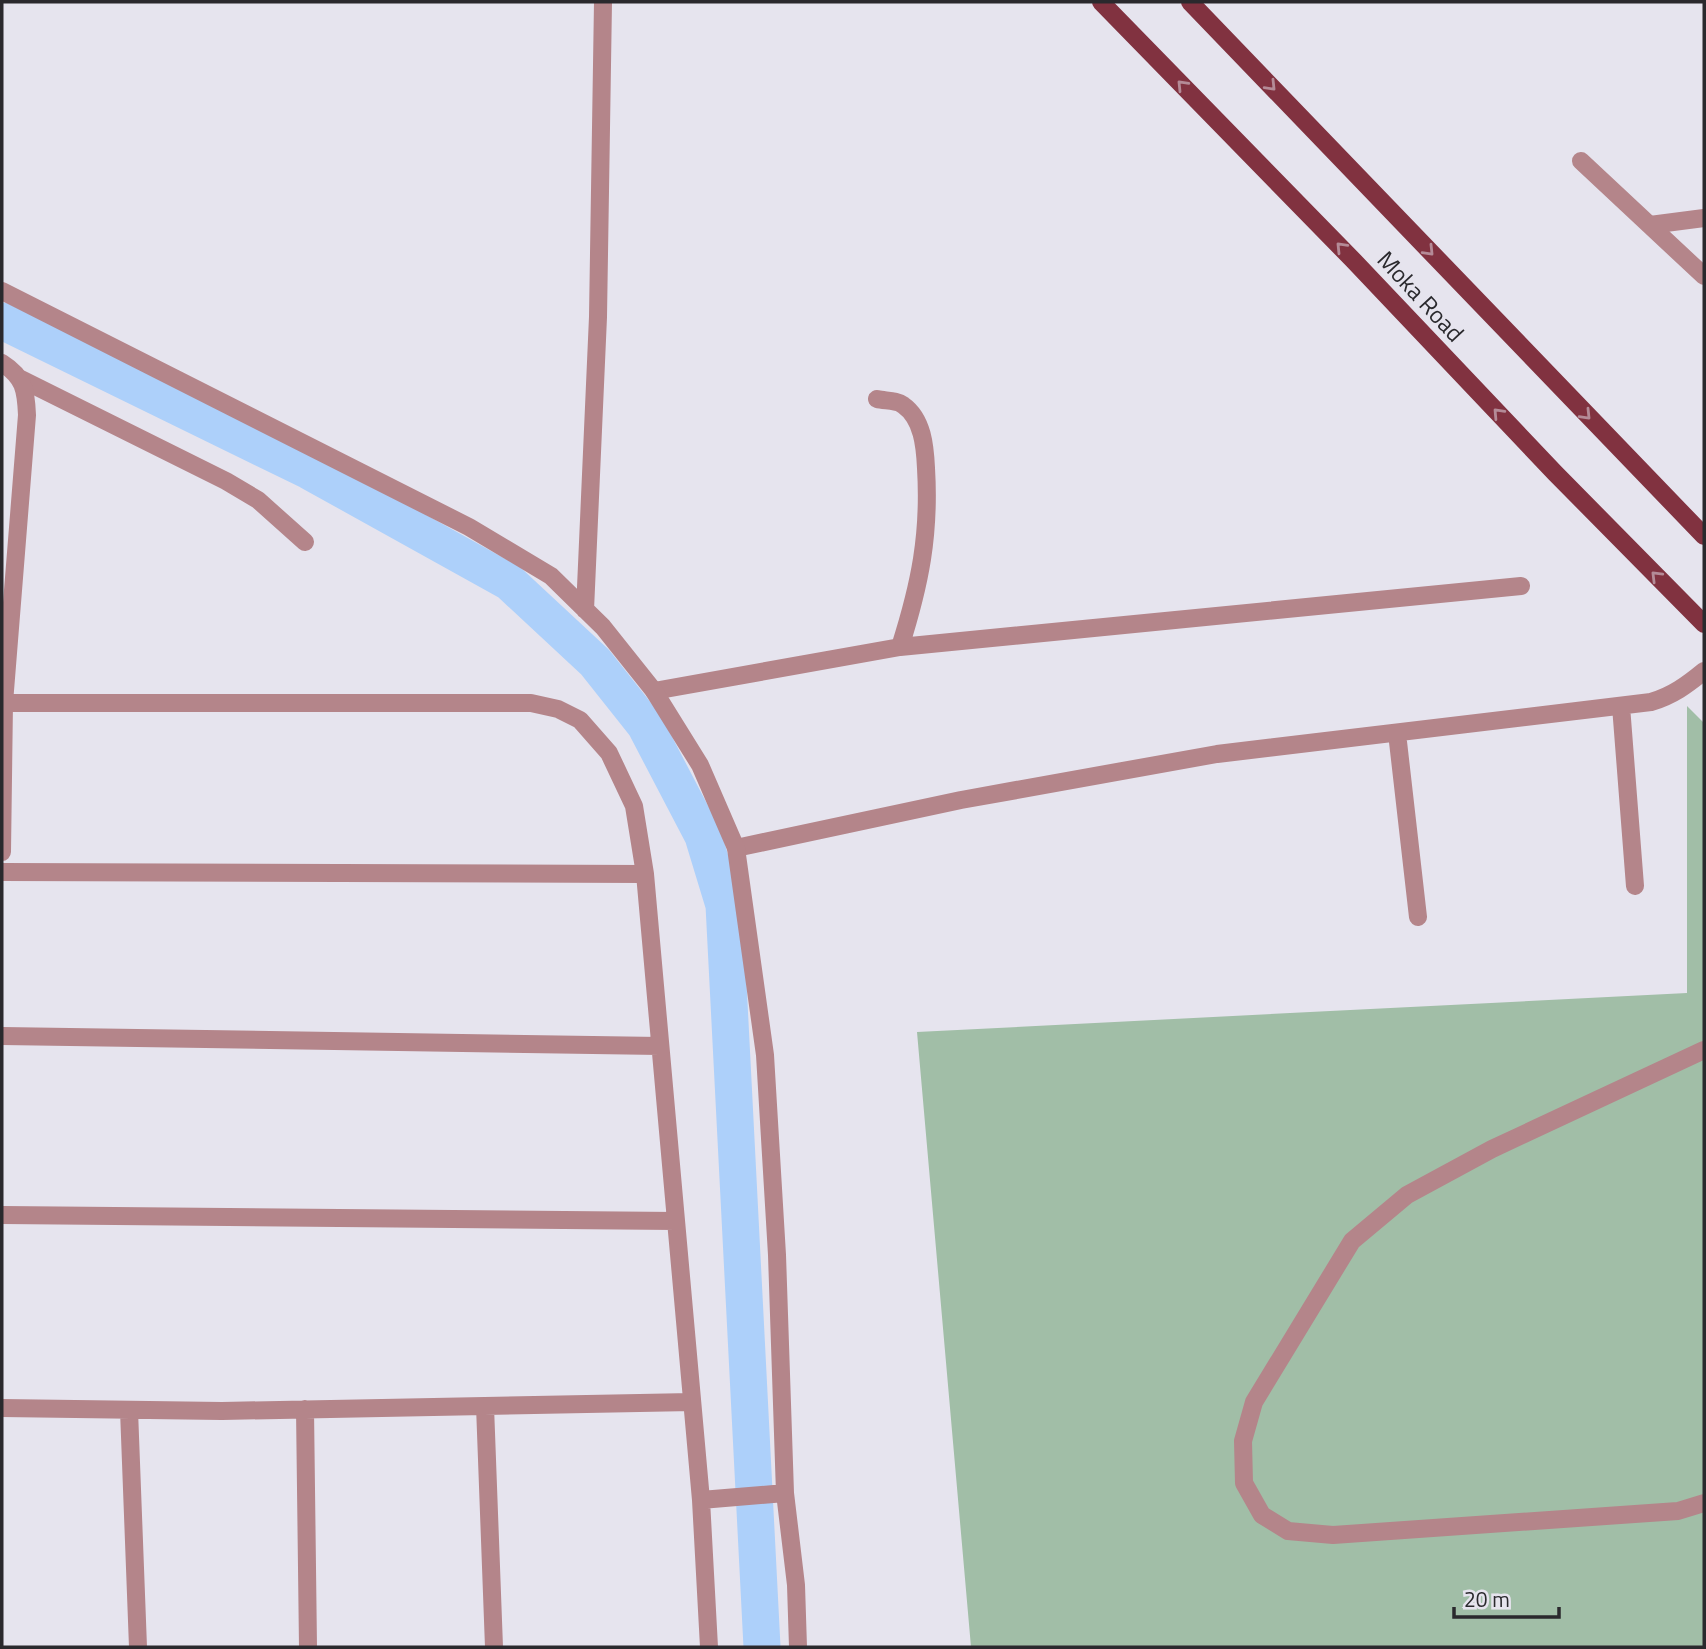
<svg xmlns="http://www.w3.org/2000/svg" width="1706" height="1649" font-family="'Titillium Web',sans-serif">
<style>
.green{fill:#a1bea7}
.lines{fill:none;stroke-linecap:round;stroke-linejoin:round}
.canal{stroke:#add0fa;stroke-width:37}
.lane{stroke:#b4858a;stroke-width:18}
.street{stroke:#b4858a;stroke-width:18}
.primary{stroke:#813240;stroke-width:18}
.oneway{stroke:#b48b97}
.labels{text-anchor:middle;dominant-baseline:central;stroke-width:5;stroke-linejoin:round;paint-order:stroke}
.street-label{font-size:24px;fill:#2a292d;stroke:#e6e4ee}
</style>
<rect width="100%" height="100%" fill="#e6e4ee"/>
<path class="green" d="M1687 706 1704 723V1647H971L917 1032 1687 993Z"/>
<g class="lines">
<path class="canal" d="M2 321 309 471 509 582 595 662 645 725 703 836 724 905 762 1647"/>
<path class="lane" d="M21 379 226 481 258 500 305 542
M877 399C885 401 897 400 903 405 923 419 925 447 926 468 930 535 920 584 900 647
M654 691 900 647 1521 586
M1621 706 1635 886
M1397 733 1418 917
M736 848 961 800 1217 754 1651 702C1672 696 1687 685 1704 671
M1704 1050 1492 1149 1407 1195 1352 1241 1254 1402 1243 1441 1244 1483 1262 1515 1288 1531 1333 1535 1678 1511 1704 1503"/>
<path class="street" d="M1581 161 1704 276
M1650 225 1704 218
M2 291 469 527 551 576 603 627 654 691 700 765 736 848 765 1055 777 1255 785 1493 796 1585 798 1647
M2 363C24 377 26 390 27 415L4 703 2 852
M585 610 598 317 603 2
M2 703H531L558 709 580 720 609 753 634 806 645 874 701 1500 709 1647
M2 872 645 874
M2 1036 660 1046
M2 1215 676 1221
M485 1406 494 1647
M2 1408 222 1411 692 1402
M305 1409 308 1647
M129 1410 138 1647
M701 1500 785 1493"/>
<path class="primary" d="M1101 2 1353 260 1555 473 1704 624
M1190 2 1704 536"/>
</g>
<defs><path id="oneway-chevron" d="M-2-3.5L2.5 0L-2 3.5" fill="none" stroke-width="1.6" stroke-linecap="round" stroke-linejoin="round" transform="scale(1.75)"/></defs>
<g class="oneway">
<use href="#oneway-chevron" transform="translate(1182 85) rotate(-134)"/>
<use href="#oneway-chevron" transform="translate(1271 86) rotate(46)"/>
<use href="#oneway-chevron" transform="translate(1341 247) rotate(-134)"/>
<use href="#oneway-chevron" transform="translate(1429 251) rotate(46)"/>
<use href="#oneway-chevron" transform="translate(1498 413) rotate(-133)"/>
<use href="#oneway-chevron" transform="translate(1586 415) rotate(46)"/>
<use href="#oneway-chevron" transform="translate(1656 576) rotate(-135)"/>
</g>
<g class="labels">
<g class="street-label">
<text transform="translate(1421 296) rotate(47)">Moka Road</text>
</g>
</g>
<rect width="1706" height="1649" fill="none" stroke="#2a292d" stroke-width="7"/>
<path d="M1454 1607v10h105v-10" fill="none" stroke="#2a292d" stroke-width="3.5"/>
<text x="1464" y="1607" font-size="21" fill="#2a292d" stroke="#e6e4ee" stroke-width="5" paint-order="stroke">20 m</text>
</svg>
